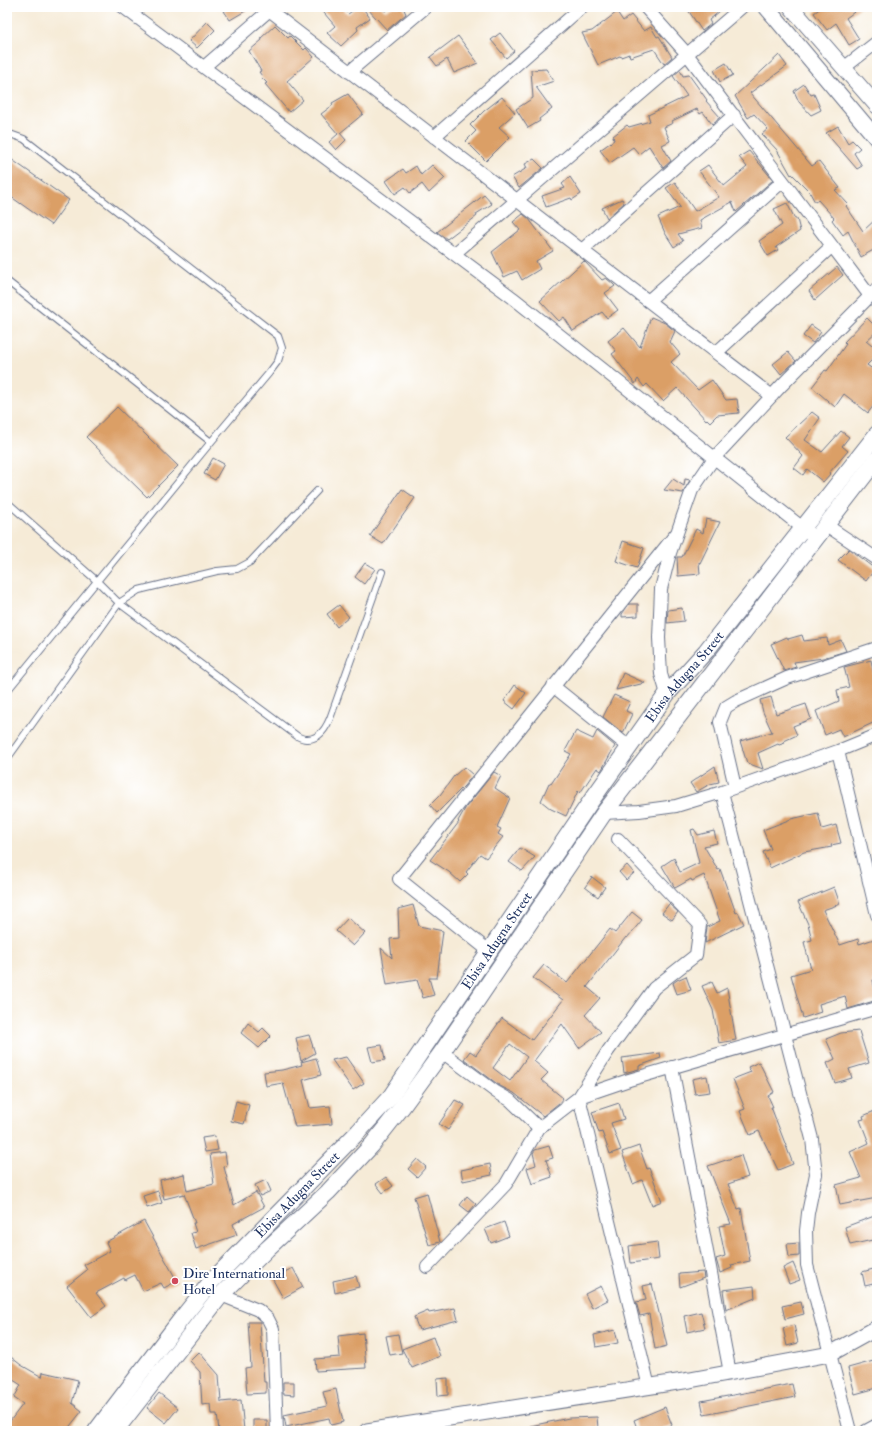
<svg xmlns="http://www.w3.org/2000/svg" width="884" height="1438" font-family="'IM FELL Double Pica',serif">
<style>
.building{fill:#db9f66;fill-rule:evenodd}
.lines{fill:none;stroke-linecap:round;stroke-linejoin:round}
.service-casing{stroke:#687188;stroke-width:8}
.minor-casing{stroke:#687188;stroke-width:14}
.tertiary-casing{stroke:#687188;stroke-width:17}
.secondary-casing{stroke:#687188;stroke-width:18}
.service{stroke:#fff;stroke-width:6}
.minor{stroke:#fff;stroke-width:12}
.tertiary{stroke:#fff;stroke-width:15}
.secondary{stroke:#fff;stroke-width:16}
.poi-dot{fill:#d1495b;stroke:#fff;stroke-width:1.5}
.labels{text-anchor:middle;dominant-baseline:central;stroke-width:4;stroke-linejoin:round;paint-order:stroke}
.street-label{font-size:14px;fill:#1b2f5e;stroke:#fff}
.poi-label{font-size:14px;fill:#1b2f5e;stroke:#fff;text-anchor:start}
</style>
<rect width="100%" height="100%" fill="#fff"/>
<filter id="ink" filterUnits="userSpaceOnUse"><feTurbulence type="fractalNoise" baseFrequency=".025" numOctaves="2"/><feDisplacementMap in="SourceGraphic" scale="8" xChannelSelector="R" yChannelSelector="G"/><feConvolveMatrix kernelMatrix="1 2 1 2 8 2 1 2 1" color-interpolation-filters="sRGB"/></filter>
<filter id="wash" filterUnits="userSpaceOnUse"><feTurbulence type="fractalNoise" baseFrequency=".012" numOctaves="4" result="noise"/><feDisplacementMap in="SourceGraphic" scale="16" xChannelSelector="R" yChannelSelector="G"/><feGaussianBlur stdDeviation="0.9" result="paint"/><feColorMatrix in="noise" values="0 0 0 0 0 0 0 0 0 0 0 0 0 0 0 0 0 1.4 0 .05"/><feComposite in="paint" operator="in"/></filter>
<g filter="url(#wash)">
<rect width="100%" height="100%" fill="#f6ebd7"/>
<g id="blocks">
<path class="building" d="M231 7H252L230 20 224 11Z
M319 7H341L348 14 358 7H362L370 18 357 27 358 30 341 46 327 33 335 26Z
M366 7H381L385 11 393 7H403L406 14 387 30Z
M686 7H725L709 20 711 24 702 31Z
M822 7H861L846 18 859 39 849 45 836 23 827 30 814 13Z
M617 12 623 21 631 15 644 31 651 27 657 37 659 36 672 57 664 64 654 49 630 57 629 54 621 57 620 56 598 65 582 33 592 31Z
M207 22 215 30 197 48 189 41Z
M275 25 288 38 290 36 304 50 306 48 314 57 287 81 303 100 289 112 265 84 267 83 261 77 262 76 259 72 261 71 249 51 262 40 261 38Z
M500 33 514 51 506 58 491 40Z
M458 36 478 63 454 73 447 59 437 66 430 57Z
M779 55 787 66 750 93 812 166 819 161 840 188 835 190 848 204 846 206 863 231 877 218V248L861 257 848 231 843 235 832 220 834 218 818 200 815 202 809 191 792 174 791 175 777 150 762 134 768 129 754 114 748 118 735 96Z
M726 63 733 75 720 82 714 70Z
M546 69 554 81 536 87 552 109 539 119 540 121 528 128 516 109 533 98 531 70Z
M680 70 683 76 689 75 707 100 706 101 720 117 712 124 703 112 700 114 697 109 672 121 673 123 664 127 670 141 662 145 671 161 663 168 649 146 639 154 633 147 610 163 600 150 614 140 613 136 627 125 629 127 650 121 648 115 687 96 673 76Z
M804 84 811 95 814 94 821 110 811 115 799 102 794 91Z
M348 94 363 114 340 133 346 140 336 150 329 142 338 134 321 114 333 105 332 103Z
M502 97 515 113 499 127 510 137 486 161 466 141 476 131 470 125 484 111Z
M838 126 848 143 852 140 860 148 854 153 862 166 857 169 826 133Z
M749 151 773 180 736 212 732 202 700 220 702 228 678 234 683 241 674 247 665 233 658 217 680 207 666 188 675 182 695 211 719 197 699 171 708 165 724 186 747 167 739 157Z
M11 159 69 200 51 225 7 194V165Z
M534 159 543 168 519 188 512 177 527 168 525 164Z
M432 165 445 178 429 193 422 184 410 193 405 187 395 194 386 181 403 169 406 173 416 166 421 175Z
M570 177 581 194 572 200 571 198 546 207 542 196 565 188 562 184Z
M484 195 492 204 476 214 477 216 447 239 437 232Z
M622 199 624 203 607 218 602 208Z
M787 203 795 219H797L800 231 776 247 778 250 768 256 759 241 782 225 774 209Z
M523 214 529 219 553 251 536 261 540 269 522 280 517 271 504 277 492 252 520 230 513 222Z
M584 261 602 280 606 278 613 284 615 286 605 293 618 310 607 318 602 312 573 331 564 317 559 321 540 301Z
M837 267 843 275 815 300 809 291Z
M651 317 665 323 675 331 670 342 680 354 671 362 698 390 712 380 726 400 737 399 739 413 717 415 710 422 707 419 706 420 677 388 663 401 647 384 644 387 638 379 635 384 612 354 616 351 608 341 624 328 640 347Z
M867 318 877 328V331L866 341 877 350V355L867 365 877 372V401L868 413 844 394 835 407 812 387 825 370 827 371 846 344 844 342Z
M811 325 821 332 813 343 803 336Z
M788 352 796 361 781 374 773 364Z
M117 407 178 466 147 497 86 437Z
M812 412 820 418 805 440 822 452 841 431 849 437 842 446 848 451 829 473 830 474 823 482 807 469 803 475 794 468 803 456 785 437Z
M213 458 224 464 215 480 204 474Z
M673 479 684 486 685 479 690 480 683 493 664 490Z
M402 489 415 498 383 544 370 536Z
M706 519 720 522 700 563 699 562 700 574 678 576 677 557H682L696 529 703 533Z
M623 541 644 548 637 568 616 561Z
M849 549 875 569 866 581 838 560Z
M365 563 375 569 364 584 355 577Z
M629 604H638V616L622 617V614Z
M339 605 349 617 337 627 327 614Z
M682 608 684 621 667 623 668 610Z
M802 635 804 641 827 638 828 645 841 640 846 651 823 658 794 662 796 667 784 671 771 644 787 637 788 639Z
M871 660 875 681H877V721L843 737 839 729 825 735 816 711 839 701 837 690 849 687 844 667Z
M623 673 645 683 616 690Z
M515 685 526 693 514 709 504 701Z
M614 695 630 702 626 711 632 714 623 733 603 717Z
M771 697 776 714 806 704 811 719 793 726 797 735 784 741 785 743 779 745 778 744 758 753 763 769 747 763 740 741 772 732 763 712 760 700Z
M576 731 593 739 597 731 615 746 601 771 597 768 580 793 578 791 566 816 551 809 541 801 549 783 551 784 571 754 565 751Z
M715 766 719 782 710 784 696 792 690 783Z
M464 767 473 775 464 786 437 813 430 805 440 795 454 776Z
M494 772 501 776 495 788 510 798 497 827 501 829 498 834 503 837 486 858 480 854 466 872 468 874 460 882 449 872 430 860 459 822 458 821 466 807Z
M818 813 822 829 836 825 841 843 831 845 832 847 804 852 770 868 763 852 771 849 763 830 791 819Z
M694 829 698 835 714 831 717 843 704 846 718 870 720 869 736 913 738 912 744 924 705 943 707 927 720 921 704 875 692 881 691 879 675 888 662 866 674 858 680 872 699 863 691 830Z
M520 848 535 857 522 871 509 862Z
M627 865 634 873 626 880 619 872Z
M592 877 605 887 598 897 585 887Z
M834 887 840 904 823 910 840 945 858 939 859 944 874 939 877 949V979L873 980 877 1000 848 1009 845 996 819 1004 821 1012 803 1018 791 975 811 969 804 942 812 940 808 924 798 902Z
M669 904 678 912 672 920 662 913Z
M413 905 419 926 443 931 437 978H429L434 995 423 998 417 980 387 985 381 948 392 958 390 939 399 938 398 909Z
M632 912 642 920 627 938 626 937 587 987 600 998 585 1015 601 1032 579 1048 562 1024 534 1061 548 1073 541 1080 563 1098 559 1103 543 1116 514 1093 500 1086 464 1059 470 1051 476 1055 502 1018 532 1040 563 1000 533 978 544 965 567 983 610 929 615 933ZM510 1044 527 1057 510 1081 493 1068Z
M348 918 365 933 353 946 336 931Z
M686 976 691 990 677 994 673 983 677 980Z
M712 982 717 993 727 988 736 1040 719 1043 713 1010 702 986Z
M248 1023 259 1032 263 1028 271 1036 259 1048 241 1033Z
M859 1031 869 1063 849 1069 852 1078 835 1083 827 1063 835 1059 826 1039 841 1033Z
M309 1035 315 1053 301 1061 296 1038Z
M382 1045 385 1060 372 1062 368 1047Z
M660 1053 661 1058 639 1066V1069L624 1073 622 1058Z
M346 1057 364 1083 353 1090 332 1060Z
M316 1058 321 1075 303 1080 310 1108 330 1106 332 1124 295 1127 283 1083 266 1086 264 1072 282 1070 302 1065 301 1062Z
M759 1062 774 1092 768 1096 773 1107H771L793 1164 778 1170 759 1131 750 1135 740 1111 745 1109 733 1079 751 1072 748 1067Z
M707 1076 710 1092 695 1094 692 1079Z
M455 1100 465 1105 448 1130 439 1124Z
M236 1101 249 1105 244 1124 231 1121Z
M619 1103 624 1119 611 1123 621 1150 610 1154 602 1132 599 1133 592 1112Z
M877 1110V1198L840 1205 836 1185 861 1178 850 1152 869 1143 860 1120 864 1119 863 1116Z
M215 1136 218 1150 205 1152 202 1138Z
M549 1146 553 1158 546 1160 552 1177 532 1184 527 1168 536 1165 533 1153 535 1150Z
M639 1146 647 1169 649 1168 662 1201 652 1205 642 1180 633 1184 622 1152Z
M225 1152 227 1166 224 1167 234 1205 256 1192 264 1207 233 1224 237 1235 196 1249 191 1233 196 1232 193 1223H195L184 1194 164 1199 160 1180 184 1174 187 1191 214 1184 210 1154Z
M741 1155 748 1177 728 1184 738 1209 741 1208 750 1261 731 1265 732 1268 720 1273 716 1259 725 1256 719 1226 731 1224 708 1166Z
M417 1159 426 1167 417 1177 408 1169Z
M490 1164 492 1175 463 1181 461 1170Z
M386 1177 393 1186 383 1193 376 1184Z
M266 1180 271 1191 260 1196 255 1185Z
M158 1191 162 1203 147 1208 143 1196Z
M427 1193 440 1242 429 1245 414 1197Z
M467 1196 476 1204 469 1212 460 1205Z
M877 1215V1239L850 1245 845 1227Z
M144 1221 177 1281 164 1288 161 1283 143 1291 135 1275 125 1280 124 1278 96 1293 106 1306 91 1317 67 1286 87 1270 84 1265 110 1251 106 1242Z
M504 1222 509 1236 491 1243 485 1229Z
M657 1242 659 1259 631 1263 629 1246Z
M799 1243V1256L789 1257 787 1244Z
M793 1263 800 1280 789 1284 783 1268Z
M293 1268 303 1287 283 1298 272 1278Z
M877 1268V1283L865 1286 862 1272Z
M703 1272 704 1278 680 1287 679 1274Z
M356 1276 359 1287 335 1293 333 1281Z
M652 1284 667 1346 655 1349 649 1314 640 1316 636 1302 646 1300 643 1286Z
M601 1286 608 1300 592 1308 585 1294Z
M754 1286 755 1298 726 1310 723 1290Z
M801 1302 804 1314 785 1319 782 1306Z
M455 1308 458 1320 419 1330 414 1317 428 1311 429 1313Z
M701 1312 705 1328 687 1332 684 1316Z
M248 1322H260L264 1382H266V1393L247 1394 245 1368 251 1367Z
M794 1325 798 1343 787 1346 783 1328Z
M615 1330 618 1343 596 1347 594 1335Z
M363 1333 366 1368 316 1371 315 1359 340 1357 338 1336Z
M398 1334 402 1353 390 1355 386 1336Z
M433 1337 440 1356 412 1368 402 1349Z
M199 1352 219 1375 221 1402 241 1400 244 1430 219 1431 217 1414H211L210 1404 202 1405 200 1372 190 1361Z
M7 1354 21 1365 42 1377 43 1372 78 1380 72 1403 82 1411 66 1431H7V1425L23 1404 14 1398 21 1385 7 1376Z
M877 1360V1388L855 1394 848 1368Z
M448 1378V1395L438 1396 437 1379Z
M283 1382H294V1395L283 1394Z
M792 1384 795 1397 704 1415 701 1401Z
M336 1389 343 1422 331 1425 329 1418 286 1427 284 1415 327 1406 323 1392Z
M159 1393 178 1408 166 1423 147 1408Z
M665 1407 672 1425 657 1431H638L634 1420Z
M597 1417 598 1428 568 1430V1431H531L530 1426 569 1418Z
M253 1420H267V1431H253Z"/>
</g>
</g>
<g filter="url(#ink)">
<use href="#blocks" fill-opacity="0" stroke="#687188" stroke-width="1"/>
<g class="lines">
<g class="service-casing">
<path id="service" d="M7 136 10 134 24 139 278 336 282 348 278 361 269 373 211 442 7 691
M7 281 211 442
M7 502 97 581 119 603 297 736C299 737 303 739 306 739 321 740 328 725 332 713L382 572
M7 759 119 603 139 590 217 571 237 569 250 562 317 491"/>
</g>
<g class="minor-casing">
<path id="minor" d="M123 7 513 298 809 533
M645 7 687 54 870 296
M269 10 772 396
M204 67 273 7
M845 67 877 42
M349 72 426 7
M434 137 582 7
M582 250 734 115
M454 254 742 7
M648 301 783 181
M716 353 832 246
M826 525 877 559
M553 686 629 747
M667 694 661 674 659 638 661 589 670 553 692 490 714 458 782 385 877 289
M838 751 877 915
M735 787 720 722 726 707 736 701 787 678 877 648
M722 792 812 1139 816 1174 808 1213 806 1231 807 1265 850 1431
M604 813 639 811 676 806 722 792 838 751 877 735
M618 839 700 925 696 955 654 988 608 1051 579 1097 649 1387
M489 951 399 879 676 534
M442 1052 496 1092 510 1100 539 1128 579 1097 629 1080 877 1008
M672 1067 730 1373
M427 1267 506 1184 539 1128
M221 1295 258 1310 268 1319 273 1329 277 1431
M866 1431 877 1425"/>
</g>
<g class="tertiary-casing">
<path id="tertiary" d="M766 7 877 139
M791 7 877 106
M367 1431 690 1380 830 1354 877 1328"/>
</g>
<g class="secondary-casing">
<g id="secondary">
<path id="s1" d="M96 1431 182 1318 210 1283 358 1132 391 1096 591 801 667 694 706 651 877 434"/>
<path d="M115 1431 221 1295 267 1249 328 1192 372 1145 402 1107 442 1052 604 813 877 459"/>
</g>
</g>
<use href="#service" class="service"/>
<use href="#minor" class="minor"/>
<use href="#tertiary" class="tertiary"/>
<use href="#secondary" class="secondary"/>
</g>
</g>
<circle class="poi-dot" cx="175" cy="1281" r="4"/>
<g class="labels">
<g class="street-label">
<text stroke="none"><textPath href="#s1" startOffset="959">Ebisa Adugna Street</textPath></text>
<text stroke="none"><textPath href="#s1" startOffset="635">Ebisa Adugna Street</textPath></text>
<text stroke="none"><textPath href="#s1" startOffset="311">Ebisa Adugna Street</textPath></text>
</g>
<g class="poi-label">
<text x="183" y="1273">Dire International<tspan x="183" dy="16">Hotel</tspan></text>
</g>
</g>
<rect width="884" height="1438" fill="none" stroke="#fff" stroke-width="24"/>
</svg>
